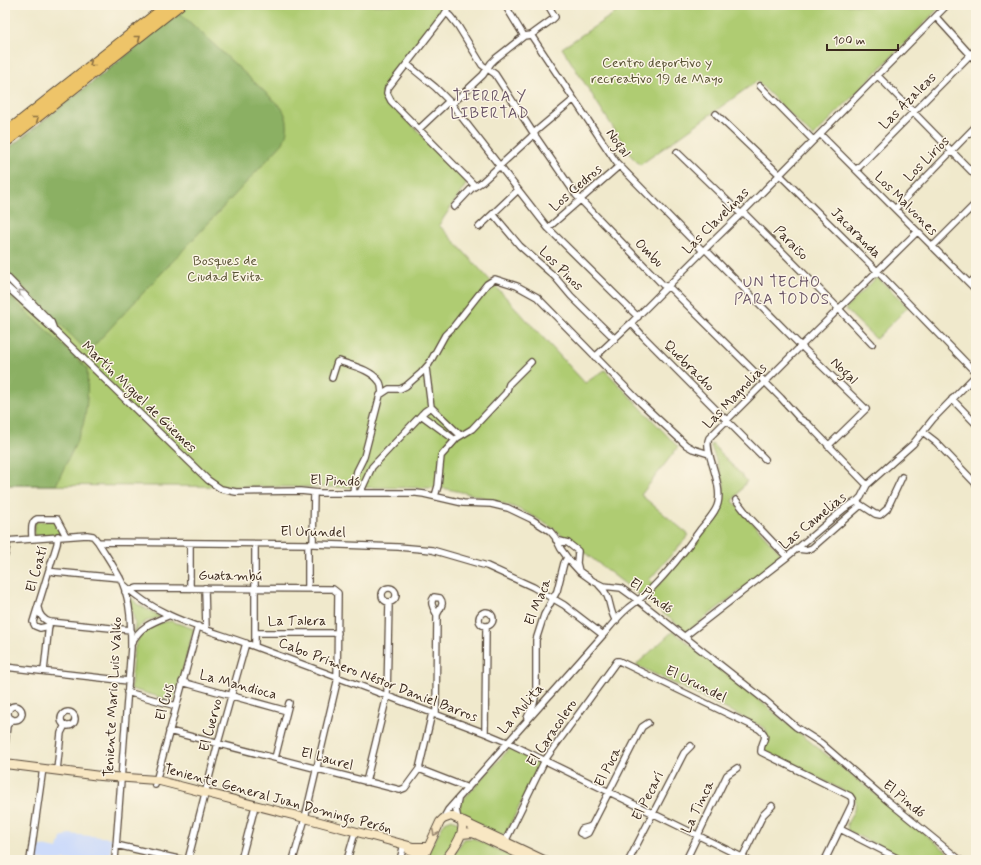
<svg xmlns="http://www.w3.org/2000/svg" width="981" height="865" font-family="Mynerve,sans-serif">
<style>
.built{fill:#cddbfa}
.green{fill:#afcc72;stroke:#757b48}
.forest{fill:#8bb064;stroke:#636d41}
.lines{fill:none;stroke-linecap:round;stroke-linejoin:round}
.street-casing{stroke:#564738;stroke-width:8}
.secondary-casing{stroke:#564738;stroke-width:10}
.primary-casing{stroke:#564738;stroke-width:11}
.street{stroke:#fff;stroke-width:5.5}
.secondary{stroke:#f8e7c3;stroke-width:8}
.primary{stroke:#eec469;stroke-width:9}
.oneway{stroke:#8c6f40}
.oneway2{stroke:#a79f9a}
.oneway3{stroke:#9a8870}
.labels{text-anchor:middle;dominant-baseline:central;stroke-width:3;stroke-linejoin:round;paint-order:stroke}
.park-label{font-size:14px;fill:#585233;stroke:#fcf5e5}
.street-label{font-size:14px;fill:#3b2a1e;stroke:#fcf5e5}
.neighbourhood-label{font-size:15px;letter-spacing:1px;fill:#685365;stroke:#fcf5e5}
</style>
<rect width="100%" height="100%" fill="#fcf5e5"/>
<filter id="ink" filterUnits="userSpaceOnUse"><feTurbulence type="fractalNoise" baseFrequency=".025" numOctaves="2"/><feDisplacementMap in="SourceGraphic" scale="8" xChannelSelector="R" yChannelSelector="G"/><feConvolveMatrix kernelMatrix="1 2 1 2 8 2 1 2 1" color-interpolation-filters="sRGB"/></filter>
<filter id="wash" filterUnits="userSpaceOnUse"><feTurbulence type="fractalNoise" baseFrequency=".012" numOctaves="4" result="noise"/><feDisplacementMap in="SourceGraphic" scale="16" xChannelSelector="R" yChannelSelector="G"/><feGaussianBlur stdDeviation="0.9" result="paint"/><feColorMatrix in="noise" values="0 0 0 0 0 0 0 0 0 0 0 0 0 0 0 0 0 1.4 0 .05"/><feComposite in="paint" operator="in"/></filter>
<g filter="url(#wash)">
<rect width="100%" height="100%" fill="#f0e9cc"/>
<path class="built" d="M69 834 112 838 110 860H35L36 845 58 849 61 838Z"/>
<path class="green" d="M190 5H444L443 14 381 92 467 183 439 225 585 383 605 370 678 447 641 495 689 535 649 580 658 586 714 516 723 500 724 483 711 446 712 444 747 481 733 501 783 556 781 559 688 631H686L554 529C547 525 540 520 533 516 505 501 472 494 442 488L5 485V151Z
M627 5H942L813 137 757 81 640 165 632 157 562 48Z
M877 277 908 307 876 339 845 309Z
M54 520 57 522 61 534 36 537 34 536 35 522Z
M128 595H129L137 604 161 617C146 621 145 620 134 633L135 623Z
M171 621 194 629 174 701 131 689C133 656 129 625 171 621Z
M673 631 957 860H908L848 831 847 824C851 816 859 805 854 796L765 751C763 742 770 739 765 728L636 665Z
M510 748H513L538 761 540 765 506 833 501 835 463 817C458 812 459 807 461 802Z
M452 819 458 822 461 830 442 860H432L429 858V850L445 822Z
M473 838 519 860H450L464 839Z"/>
<path class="forest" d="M180 13 281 107C289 119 289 130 283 143L88 352 5 269V151Z
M5 292 87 368C88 388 88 412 81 431 74 449 64 467 56 485H5Z"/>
</g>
<g filter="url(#ink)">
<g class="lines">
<g class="street-casing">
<path id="street" d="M450 5 443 17 388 88 387 93 391 101 475 186
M505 5 524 36
M446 13 450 16 458 26 482 65 495 74 534 134 576 195 663 285 671 289 781 398 800 419 808 424 867 485
M936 17 976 61
M531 35 616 162 703 251
M407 64 435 87 449 101 548 228 638 317
M877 75 976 176
M760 86 813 140
M452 104 483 75 491 63 495 59 524 36 531 35 553 19 555 17 548 5
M716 114 782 177 877 271 976 373
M419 129 449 101
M820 134 976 290
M677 152 741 214
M856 170 976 49
M454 207 471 189 482 182 531 137 536 131 573 100
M895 209 976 126
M743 212 839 309 872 344
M493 214 520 246 555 277 571 296 615 339
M479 227 518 190
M548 228 619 166
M932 247 976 203
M705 249 801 346 866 409 828 446
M5 275 51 322 54 330
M970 283 976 277
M5 285 54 330 208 480 221 489 236 492 300 491 320 493H416L424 494 463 503 491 504 508 508 531 519 550 531 555 537 561 549 569 560 579 571 593 581 603 586 621 588 639 601 766 701 796 727 821 743 889 802 960 860
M631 323 644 337 765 459
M595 357 631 323 703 251 741 214 947 5
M426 368 431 407 460 435
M332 378 337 362 339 361C352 366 370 369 379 381 382 384 381 389 382 393
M952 399 976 424
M421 415 455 440
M923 432 936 442 976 484
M353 493 354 484 357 471 364 457 380 395 389 389H400L406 386 421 373 429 364 445 335 454 326 487 284 495 279 517 286 537 297 641 403 686 445 693 449 709 454
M360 493 372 467 425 411 431 407
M435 496 438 486 441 456 457 438 472 429 506 393 509 384 531 362
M736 500 750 518 787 557
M858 503 875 514 880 515 887 509 902 477
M32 538C32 532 30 522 37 519H57L66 536
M556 540 568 543 578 551 577 563 579 571
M5 541 87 535 93 536 98 542 313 544 398 547 432 550 487 566 533 587 564 605 603 635
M98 542C106 555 115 568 122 582 131 603 131 625 131 647L115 860
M190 544V587
M313 544 314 493
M797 549 806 550 812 548 861 505
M5 555 8 540
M49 570 55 572 120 578
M123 584C160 620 209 629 256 647 332 675 409 704 485 733L509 743 748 860
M599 585C613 598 607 607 616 621
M382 595a7 7 0 1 1 14 0a7 7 0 1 1-14 0Z
M205 588 206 629
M308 589V544
M125 592 137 588 333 589 338 593 337 682 304 822 293 860
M38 608C39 614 43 620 50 622L131 630
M479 619a7 7 0 1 1 14 0a7 7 0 1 1-14 0Z
M49 626 40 628 35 626 33 622 57 544 58 536
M255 633H338
M685 636 787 557 845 508 857 501 861 497 867 485 913 444 933 419 976 375
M132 643C139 627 153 622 168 616
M255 646V544
M5 667 128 681
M44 671 49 624
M182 682 287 711
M127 692 176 706
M8 713a7 7 0 1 1 14 0a7 7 0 1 1-14 0Z
M61 719a7 7 0 1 1 14 0a7 7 0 1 1-14 0Z
M436 715 437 615C440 608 445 604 440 598L434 597C429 603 434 609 437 615
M527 718 534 703 536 693V640L544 615 557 591 564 563 567 558
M169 731 400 790 405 788 419 769 432 713
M485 733 486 627
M5 744 7 726 12 719
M275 758 289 703
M419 769 468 788
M57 770 61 733 65 725
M366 782 387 696 389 602
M155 785 198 626
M458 800 456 810 458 819
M443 819 448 810 603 635C611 626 618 616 628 608 636 602 644 596 651 589 669 571 685 551 700 530 706 522 716 513 718 503 723 482 703 450 709 438L801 346 917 232
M592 825 589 827 582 829 580 833 584 835 588 833 642 727 648 723
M840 829 901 860
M504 844 545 760 617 661H619L759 729C771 738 760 741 761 752L763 753 850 796 852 799V804L825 860
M116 845 183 860
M30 860 43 768
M188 860 218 743 246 643
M241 860 254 810
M347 860 354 836
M400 860 403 848
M629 860 684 753 691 746
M686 860 727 775 737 768
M741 860 763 815 772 806"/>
</g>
<g class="secondary-casing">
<path id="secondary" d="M5 764 100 776 156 780 305 818 413 847H428
M462 834 472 833 478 835 532 860
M409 850 418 853 428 860
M426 852 440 822 443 819 451 816 544 860
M445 860C453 850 467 832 461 820"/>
</g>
<g class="primary-casing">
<path id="primary" d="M5 133 167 5
M5 143 180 5"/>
</g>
<use href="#street" class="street"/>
<use href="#secondary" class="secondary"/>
<use href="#primary" class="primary"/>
</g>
<defs><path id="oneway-chevron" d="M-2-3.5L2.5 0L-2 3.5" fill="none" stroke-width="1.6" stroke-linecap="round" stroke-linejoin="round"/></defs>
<g class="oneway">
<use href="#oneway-chevron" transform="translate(138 38) rotate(-38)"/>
<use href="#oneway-chevron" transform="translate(92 64) rotate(142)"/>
<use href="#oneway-chevron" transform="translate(36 119) rotate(-38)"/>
</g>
<use class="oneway2" href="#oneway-chevron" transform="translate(21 292) rotate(-135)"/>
<use class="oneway3" href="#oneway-chevron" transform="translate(435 833) rotate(117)"/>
</g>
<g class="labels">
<g class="park-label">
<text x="657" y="63">Centro deportivo y<tspan x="657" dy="16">recreativo 19 de Mayo</tspan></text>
<text x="225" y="261">Bosques de<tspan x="225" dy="16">Ciudad Evita</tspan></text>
</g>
<g class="street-label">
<text transform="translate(908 101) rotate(-45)">Las Azaleas</text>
<text transform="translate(618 143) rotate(54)">Nogal</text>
<text transform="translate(927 159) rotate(-45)">Los Lirios</text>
<text transform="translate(576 188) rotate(-41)">Los Cedros</text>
<text transform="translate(906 204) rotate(45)">Los Malvones</text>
<text transform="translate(716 221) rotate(-45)">Las Clavelinas</text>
<text transform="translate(856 233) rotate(45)">Jacaranda</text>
<text transform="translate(791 243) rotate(45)">Paraiso</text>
<text transform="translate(649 253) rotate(45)">Ombu</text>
<text transform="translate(561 269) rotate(45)">Los Pinos</text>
<text transform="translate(689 366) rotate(45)">Quebracho</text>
<text transform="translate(844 371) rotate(44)">Nogal</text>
<text transform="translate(735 396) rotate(-46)">Las Magnolias</text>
<text transform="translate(139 397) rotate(44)">Martín Miguel de Güemes</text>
<text transform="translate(335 481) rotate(2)">El Pindó</text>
<text transform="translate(813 521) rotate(-39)">Las Camelias</text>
<text transform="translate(313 532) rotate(1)">El Urundel</text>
<text transform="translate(37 569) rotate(-74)">El Coatí</text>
<text transform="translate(230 576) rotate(1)">Guatambú</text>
<text transform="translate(651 596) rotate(36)">El Pindó</text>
<text transform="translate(538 602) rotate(-68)">El Maca</text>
<text x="297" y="621">La Talera</text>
<text transform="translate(378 680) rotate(21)">Cabo Primero Néstor Daniel Barros</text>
<text transform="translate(696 684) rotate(26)">El Urundel</text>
<text transform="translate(238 685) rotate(15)">La Mandioca</text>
<text transform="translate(113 697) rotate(-87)">Teniente Mario Luis Valko</text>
<text transform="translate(165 702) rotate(-75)">El Cuis</text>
<text transform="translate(521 709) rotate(-49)">La Mulita</text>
<text transform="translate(211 725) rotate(-75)">El Cuervo</text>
<text transform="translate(552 733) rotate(-56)">El Caracolero</text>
<text transform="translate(327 759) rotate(15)">El Laurel</text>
<text transform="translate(608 767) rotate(-63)">El Puca</text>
<text transform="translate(648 796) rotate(-63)">El Pecarí</text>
<text transform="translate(278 799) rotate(15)">Teniente General Juan Domingo Perón</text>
<text transform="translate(904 799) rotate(40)">El Pindó</text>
<text transform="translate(698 807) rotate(-64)">La Tinca</text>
</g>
<g class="neighbourhood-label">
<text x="490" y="97">TIERRA Y<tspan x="490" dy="17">LIBERTAD</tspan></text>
<text x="782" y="283">UN TECHO<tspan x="782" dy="17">PARA TODOS</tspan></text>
</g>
</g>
<rect width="981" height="865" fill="none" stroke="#fcf5e5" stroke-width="20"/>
<path d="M827 44v6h71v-6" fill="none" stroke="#3b2a1e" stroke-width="2"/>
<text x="833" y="44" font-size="12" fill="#3b2a1e" stroke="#fcf5e5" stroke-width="3" paint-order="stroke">100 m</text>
</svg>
